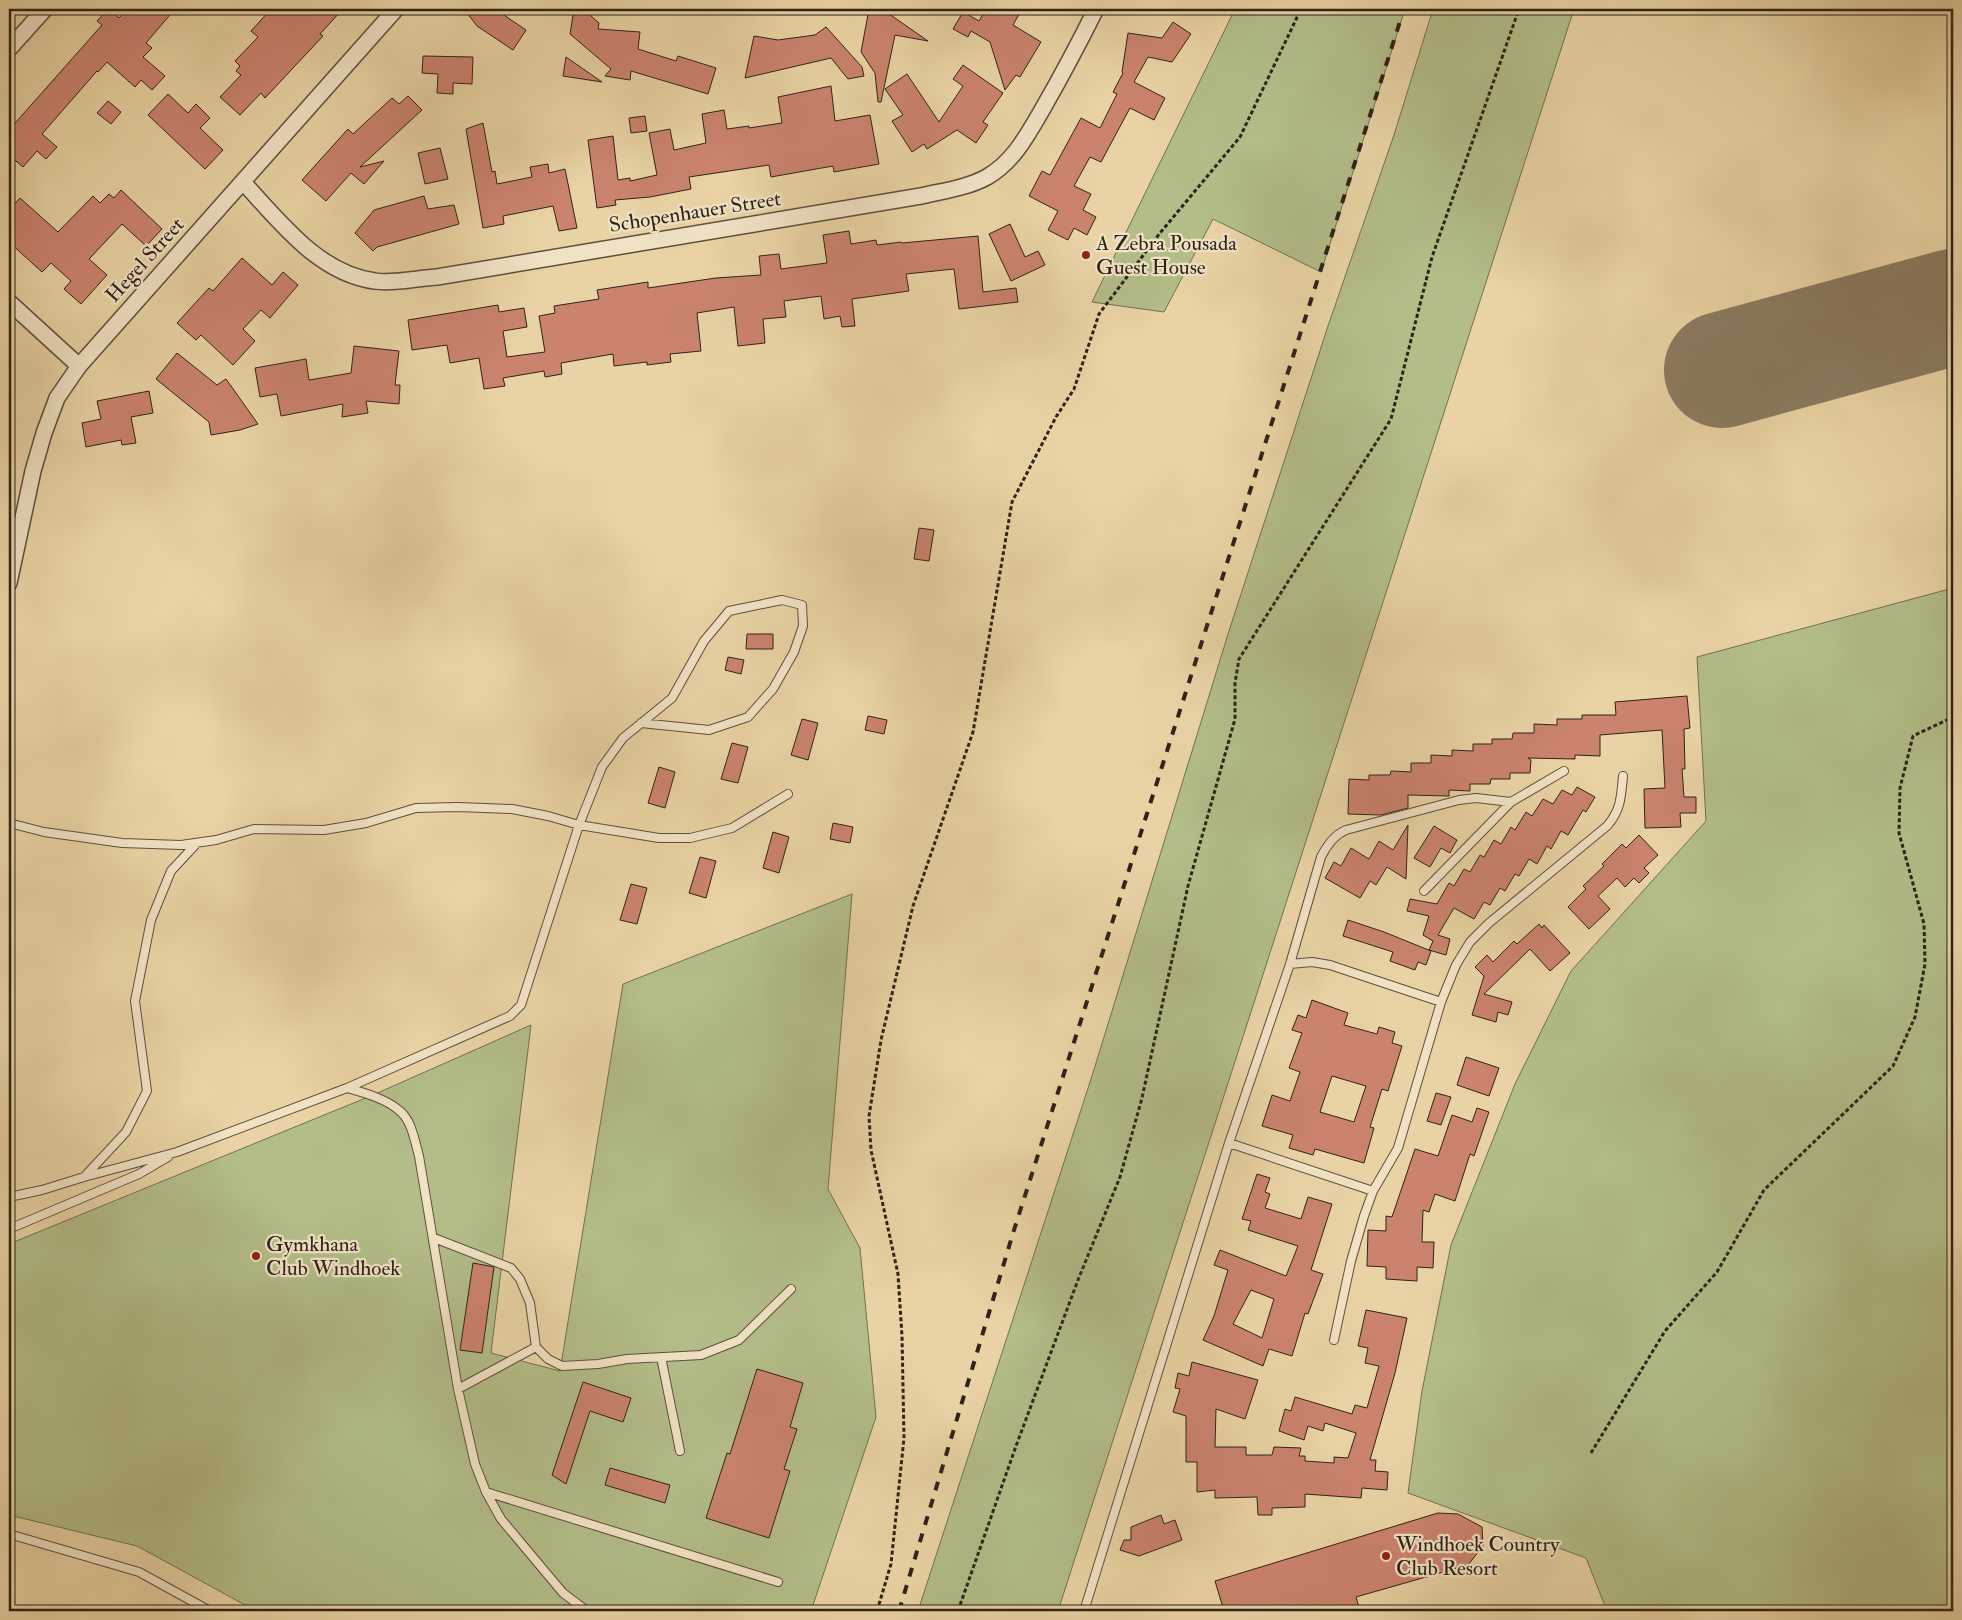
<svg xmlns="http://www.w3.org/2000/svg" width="1962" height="1620" font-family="'IM FELL Double Pica',serif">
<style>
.green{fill:#b3bd88;stroke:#707052}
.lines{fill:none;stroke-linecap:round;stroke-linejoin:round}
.runway{stroke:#8b7b60;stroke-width:116}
.building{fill:#cb836e;stroke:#2d231b;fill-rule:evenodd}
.lane-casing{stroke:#5c4f3d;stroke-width:10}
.street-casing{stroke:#5c4f3d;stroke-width:18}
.path{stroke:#2d231b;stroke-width:3;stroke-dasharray:4 2.5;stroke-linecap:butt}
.lane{stroke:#f1e2c4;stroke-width:8}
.street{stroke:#f1e2c4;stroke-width:15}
.rail{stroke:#2d231b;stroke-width:4;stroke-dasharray:9 9;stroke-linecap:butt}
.poi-dot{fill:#8f2418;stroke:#f1e2c4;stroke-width:2}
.labels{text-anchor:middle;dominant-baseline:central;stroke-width:4.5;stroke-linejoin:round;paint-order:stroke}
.street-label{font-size:21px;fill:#2d231b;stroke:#f1e2c4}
.poi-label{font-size:21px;fill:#2d231b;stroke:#f1e2c4;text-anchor:start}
</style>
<rect width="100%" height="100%" fill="#e9d3a4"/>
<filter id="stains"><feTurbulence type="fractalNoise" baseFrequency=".004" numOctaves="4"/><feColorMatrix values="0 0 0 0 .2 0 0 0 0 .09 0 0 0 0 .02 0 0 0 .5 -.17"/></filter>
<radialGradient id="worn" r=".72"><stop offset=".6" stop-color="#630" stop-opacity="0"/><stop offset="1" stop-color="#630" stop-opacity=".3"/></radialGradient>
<path class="green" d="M1235 9H1405L1321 272 1213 219 1164 312 1092 302Z
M1433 9H1574L1058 1611H918L1092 1076 1229 631 1328 326 1394 135Z
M1953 588V1611H1607L1586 1558 1408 1493 1422 1391 1451 1245 1515 1084 1571 971 1706 821 1697 657Z
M852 894 828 1189 860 1248 876 1417 811 1611H256L137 1546 9 1515V1244L373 1095 531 1025 491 1353 560 1371 623 984Z"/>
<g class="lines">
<path class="runway" d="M1722 370 1953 307"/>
</g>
<path class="building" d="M108 9 119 18 127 9H175L146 43 152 48 143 57 165 76 152 90 141 80 135 87 107 62 98 72 97 71 42 134 57 147 46 159 37 151 23 167 9 155V130L102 25 97 21Z
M271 9H343L320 34 323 36 265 98 261 93 240 115 220 97 241 75 236 71 240 66 235 61 258 37 251 31Z
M464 9H495L526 30 513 50 477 26Z
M574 9H583L599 23 598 29 640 32 638 49 676 61 678 56 716 68 708 94 631 71 630 80 605 76 611 69 570 34Z
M869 9H882L928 41 895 35 881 102H878L875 73 861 52Z
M986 9H1022L1013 25 1041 42 1020 77 1016 75 1005 90 990 42 971 31 968 37 953 29 963 12 979 21Z
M1173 22 1191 34 1172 62 1148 57 1134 82 1165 98 1154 120 1130 108 1101 162 1090 157 1074 186 1091 194 1083 210 1096 217 1087 235 1074 228 1068 240 1048 230 1058 211 1029 196 1042 171 1050 175 1081 118 1100 128 1117 94 1113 92 1123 73 1122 72 1128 33 1162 38Z
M826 27 862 67 864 76 848 79 831 58 745 78 754 36 778 40 815 35Z
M423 56 473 57 472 84 453 83V94L437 93 438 74 422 73Z
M566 57 602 82 563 76Z
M963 65 1003 93 983 122 988 125 976 143 957 130 927 149 924 144 912 152 892 121 903 115 885 89 907 74 939 122 963 86 953 79Z
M831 86 835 121 870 115 879 164 834 172 833 166 771 177 769 165 689 177 691 189 650 197 615 200 616 205 597 208 588 140 613 136 618 180 630 178V181L657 175 649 133 670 129 674 150 706 143 702 114 724 110 727 129 749 126V128L782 123 778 97Z
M168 94 188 113 196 104 210 118 200 128 223 150 205 169 148 115Z
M408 96 422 110 360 167 384 161 364 184 351 173 326 201 302 180 348 129 353 134 392 98 399 104Z
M108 101 121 112 111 124 97 113Z
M645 116 647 131 631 133 629 118Z
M483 123 492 172 495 171 497 184 532 177 530 167 548 164 549 173 565 169 577 228 559 231 553 206 503 216 504 224 483 228 466 129Z
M440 148 448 179 425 184 418 153Z
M121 190 162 229 146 246 122 224 89 259 107 275 81 304 64 289 71 281 51 263 42 272 9 242V210L20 198 58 232 93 196 100 203 109 194 114 198Z
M424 196 428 209 454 205 459 224 377 247 373 251 355 233 374 210Z
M1010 224 1025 257 1038 251 1045 265 1011 281 989 234Z
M849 231 851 244 876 240 877 245 901 242 902 243 978 236 983 292 1016 288 1018 302 959 309 954 269 906 274 909 291 852 299 855 326 842 327 840 316 824 319 821 296 784 301 786 317 763 319 765 343 738 346 734 307 697 313 701 351 670 354 671 362 647 365V362L614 366 613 354 561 363 562 374 545 377 544 371 503 378 505 386 484 389 479 358 450 363 447 345 412 350 408 320 498 305 499 312 524 308 527 327 503 331 507 357 545 352 539 316 555 313 554 306 599 299 597 290 648 282V288L716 278 761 275 759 256 779 254 781 269 827 263 823 235Z
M242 258 272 285 283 272 298 285 270 318 261 310 243 329 255 341 233 365 201 335 196 340 177 323 209 288 213 291Z
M354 346 399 351 395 385H400L399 404 366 401 368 413 342 417 343 404 281 416 277 394 260 397 255 368 306 359 309 380 351 373Z
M177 353 217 385 226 379 258 424 240 430 211 435 209 422 156 379Z
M149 391 153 413 131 417 136 443 122 445 121 440 86 447 82 423 101 419 97 401Z
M919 528 934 530 929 561 914 559Z
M747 634H773V649H746Z
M728 657 744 660 741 674 725 670Z
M1687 696 1690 728 1684 729 1685 769H1682L1684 797H1696V813H1680L1681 827 1645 828 1644 789 1665 788 1662 730 1600 735V756L1575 755V759L1528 758 1531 760 1530 773H1510V779H1491L1490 784H1470V791L1449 790V796L1408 795V808L1381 815 1348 814 1349 779 1369 780V775H1390L1391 771 1411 772V763H1431V755L1452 756V750L1473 751V744H1492V739H1512L1513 733H1534V724L1557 725V719H1582V715H1616L1615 702Z
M868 716 887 720 884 734 865 730Z
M802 719 818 723 808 760 791 755Z
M732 743 748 747 738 783 721 779Z
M659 767 675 772 665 808 648 803Z
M1577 787 1595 797 1586 812 1583 810 1568 835 1561 831 1551 849 1547 846 1537 864 1529 859 1519 876 1515 874 1505 891 1500 888 1490 905 1484 902 1474 919 1454 908 1438 935 1450 939 1446 955 1429 950 1433 941 1423 935 1429 916 1407 911 1410 899 1437 904 1449 883 1454 886 1464 869 1470 872 1480 855 1484 857 1494 840 1501 844 1511 827 1515 830 1526 812 1532 816 1543 799 1553 804 1562 790 1572 795Z
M833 823 853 827 850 843 830 839Z
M1408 825 1406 879 1387 867 1376 885 1370 881 1360 898 1325 878 1334 862 1341 866 1351 848 1369 859 1379 841 1393 850Z
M1434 826 1457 840 1450 853 1441 848 1430 867 1414 858Z
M773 832 789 837 779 873 763 868Z
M1639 835 1658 855 1644 868 1649 873 1639 883 1634 878 1625 887 1617 878 1598 896 1610 909 1589 929 1568 907 1586 889 1583 886 1604 866 1602 864 1622 844 1626 848Z
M700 857 716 861 706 898 689 893Z
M631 884 647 888 637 924 620 920Z
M1348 920 1384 932 1431 951 1426 965 1418 962 1415 970 1390 961 1393 952 1343 936Z
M1539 924 1542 928 1544 925 1570 953 1550 971 1530 949 1484 994 1512 1002 1508 1015 1498 1012 1496 1022 1472 1015 1484 976 1475 967 1487 955 1493 962 1514 941 1517 944Z
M1312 1000 1348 1013 1344 1025 1377 1034 1379 1027 1395 1032 1392 1043 1402 1046 1388 1091 1382 1089 1370 1127 1374 1128 1364 1163 1315 1149 1313 1155 1289 1148 1293 1135 1262 1126 1272 1095 1290 1101 1300 1072 1289 1068 1302 1033 1292 1030 1298 1015 1306 1018ZM1332 1076 1366 1086 1354 1122 1320 1112Z
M1466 1057 1499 1068 1489 1096 1457 1085Z
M1436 1093 1451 1097 1441 1125 1427 1121Z
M1477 1108 1489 1112 1474 1156 1470 1154 1455 1201 1435 1194 1429 1212 1423 1210 1422 1242H1434L1433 1268 1417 1267V1281L1386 1279V1267L1367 1266 1368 1230 1386 1231V1216L1392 1217 1415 1149 1438 1156 1452 1115 1472 1122Z
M1257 1174 1270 1178 1265 1192 1270 1194 1265 1208 1301 1219 1308 1197 1332 1204 1311 1270 1323 1274 1308 1314 1305 1313 1292 1356 1269 1349 1263 1366 1203 1340 1214 1316 1228 1270 1214 1265 1220 1250 1286 1276 1298 1246 1248 1230 1251 1221 1242 1219ZM1251 1290 1274 1299 1262 1338 1233 1324Z
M473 1263 494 1267 482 1353 460 1350Z
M1366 1310 1407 1318 1395 1373 1370 1460H1376L1375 1471 1388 1472 1387 1490 1362 1488 1361 1498 1305 1494V1507L1272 1508V1515H1258L1257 1497 1215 1498V1490L1197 1492V1462H1186V1416L1173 1412 1180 1389 1175 1388 1178 1373 1189 1376 1192 1362 1258 1380 1245 1419 1216 1409 1215 1447H1246V1455H1272L1274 1447 1301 1448 1299 1456H1305V1461L1334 1463V1457L1348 1458 1356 1433 1325 1423 1323 1431 1308 1426 1304 1440 1279 1431 1285 1409 1291 1411 1295 1397 1352 1414 1355 1405 1367 1408 1379 1366 1365 1363 1368 1348 1358 1346Z
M757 1369 803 1383 790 1427 797 1429 784 1469 790 1471 769 1538 706 1518 727 1453 730 1454Z
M583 1382 631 1398 623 1422 590 1411 566 1484 552 1475Z
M610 1468 670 1485 665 1503 605 1485Z
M1438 1513 1458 1514 1482 1527 1483 1546 1468 1565 1356 1597 1360 1611H1224L1215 1581Z
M1161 1515 1164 1524 1175 1520 1182 1540 1139 1556 1120 1550 1124 1540H1131V1527Z"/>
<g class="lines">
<g class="lane-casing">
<path id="lane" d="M9 823 44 832 122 843 181 845 216 840 254 829 324 830 366 823 416 808 458 807 512 809 548 816 579 825 659 838H690L732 828 788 794
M1424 891 1511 802
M1290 964 1312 962 1330 965 1441 1002
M347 1088C365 1093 387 1099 401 1112 412 1122 415 1142 419 1156L458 1389 475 1464 486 1492 501 1519 563 1593 587 1611
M1229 1143 1373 1191
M86 1175 126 1132 147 1091 135 1001 151 920 171 871 197 843
M9 1197 42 1190 84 1177 177 1152 347 1088 510 1016 521 1005 579 825 602 767 623 738 672 698 704 641 729 611 782 600 802 605 803 626 794 652 773 689 748 717 709 730 641 723
M9 1229 139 1174 168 1157
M434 1238 511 1268 520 1279 530 1303 536 1347 548 1359 562 1366 598 1364 627 1359 701 1355 739 1340 791 1289
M1334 1340 1351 1261 1364 1216 1373 1191 1398 1148 1441 1002 1456 965 1470 942 1489 923 1607 826C1621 810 1621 797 1623 776
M661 1357 680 1451
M458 1389 536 1347
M486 1492 778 1582
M9 1534 139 1572 210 1611
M1084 1611 1229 1143 1290 964 1321 857C1327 845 1334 835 1346 830L1459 800 1476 798 1511 802 1564 771"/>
</g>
<g class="street-casing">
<path id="street" d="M9 49 45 9
M243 182C279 221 319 274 375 281 392 284 419 278 437 277L921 196C942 191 967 188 987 177 1013 162 1027 136 1042 110 1061 77 1079 43 1096 9
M9 302 79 366
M9 583 33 471 44 433 57 398 79 366 396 9"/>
</g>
<path class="path" d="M1591 1453 1665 1331 1717 1272 1764 1190 1893 1066 1915 1017 1925 964 1924 924 1899 833 1900 788 1913 736 1953 717
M877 1611 891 1564 904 1438 902 1336 898 1274 871 1150 869 1116 881 1040 913 906 973 732 1012 502 1056 417 1074 389 1099 314 1160 233 1240 137 1301 9
M958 1611 1016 1446 1078 1280 1120 1177 1142 1098 1188 886 1235 719V683L1239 659 1391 419 1432 257 1519 9"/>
<use href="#lane" class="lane"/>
<use href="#street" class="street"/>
<path class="rail" d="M899 1611 1014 1230 1404 9"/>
</g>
<g class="poi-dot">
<circle cx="1086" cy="255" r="5"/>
<circle cx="256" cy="1256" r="5"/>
<circle cx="1386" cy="1556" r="5"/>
</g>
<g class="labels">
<g class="street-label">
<text transform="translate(695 212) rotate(-9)">Schopenhauer Street</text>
<text transform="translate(145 260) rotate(-48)">Hegel Street</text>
</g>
<g class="poi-label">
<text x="1096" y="243">A Zebra Pousada<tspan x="1096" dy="24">Guest House</tspan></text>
<text x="266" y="1244">Gymkhana<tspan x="266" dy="24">Club Windhoek</tspan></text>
<text x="1396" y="1544">Windhoek Country<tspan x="1396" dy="24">Club Resort</tspan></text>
</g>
</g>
<rect width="1962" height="1620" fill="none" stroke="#e9d3a4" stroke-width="30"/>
<rect x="10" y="10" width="1942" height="1600" fill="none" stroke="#2d231b" stroke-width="2.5"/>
<rect x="15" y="15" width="1932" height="1590" fill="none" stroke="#2d231b"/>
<rect width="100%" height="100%" filter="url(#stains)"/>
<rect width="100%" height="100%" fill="url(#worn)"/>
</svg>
